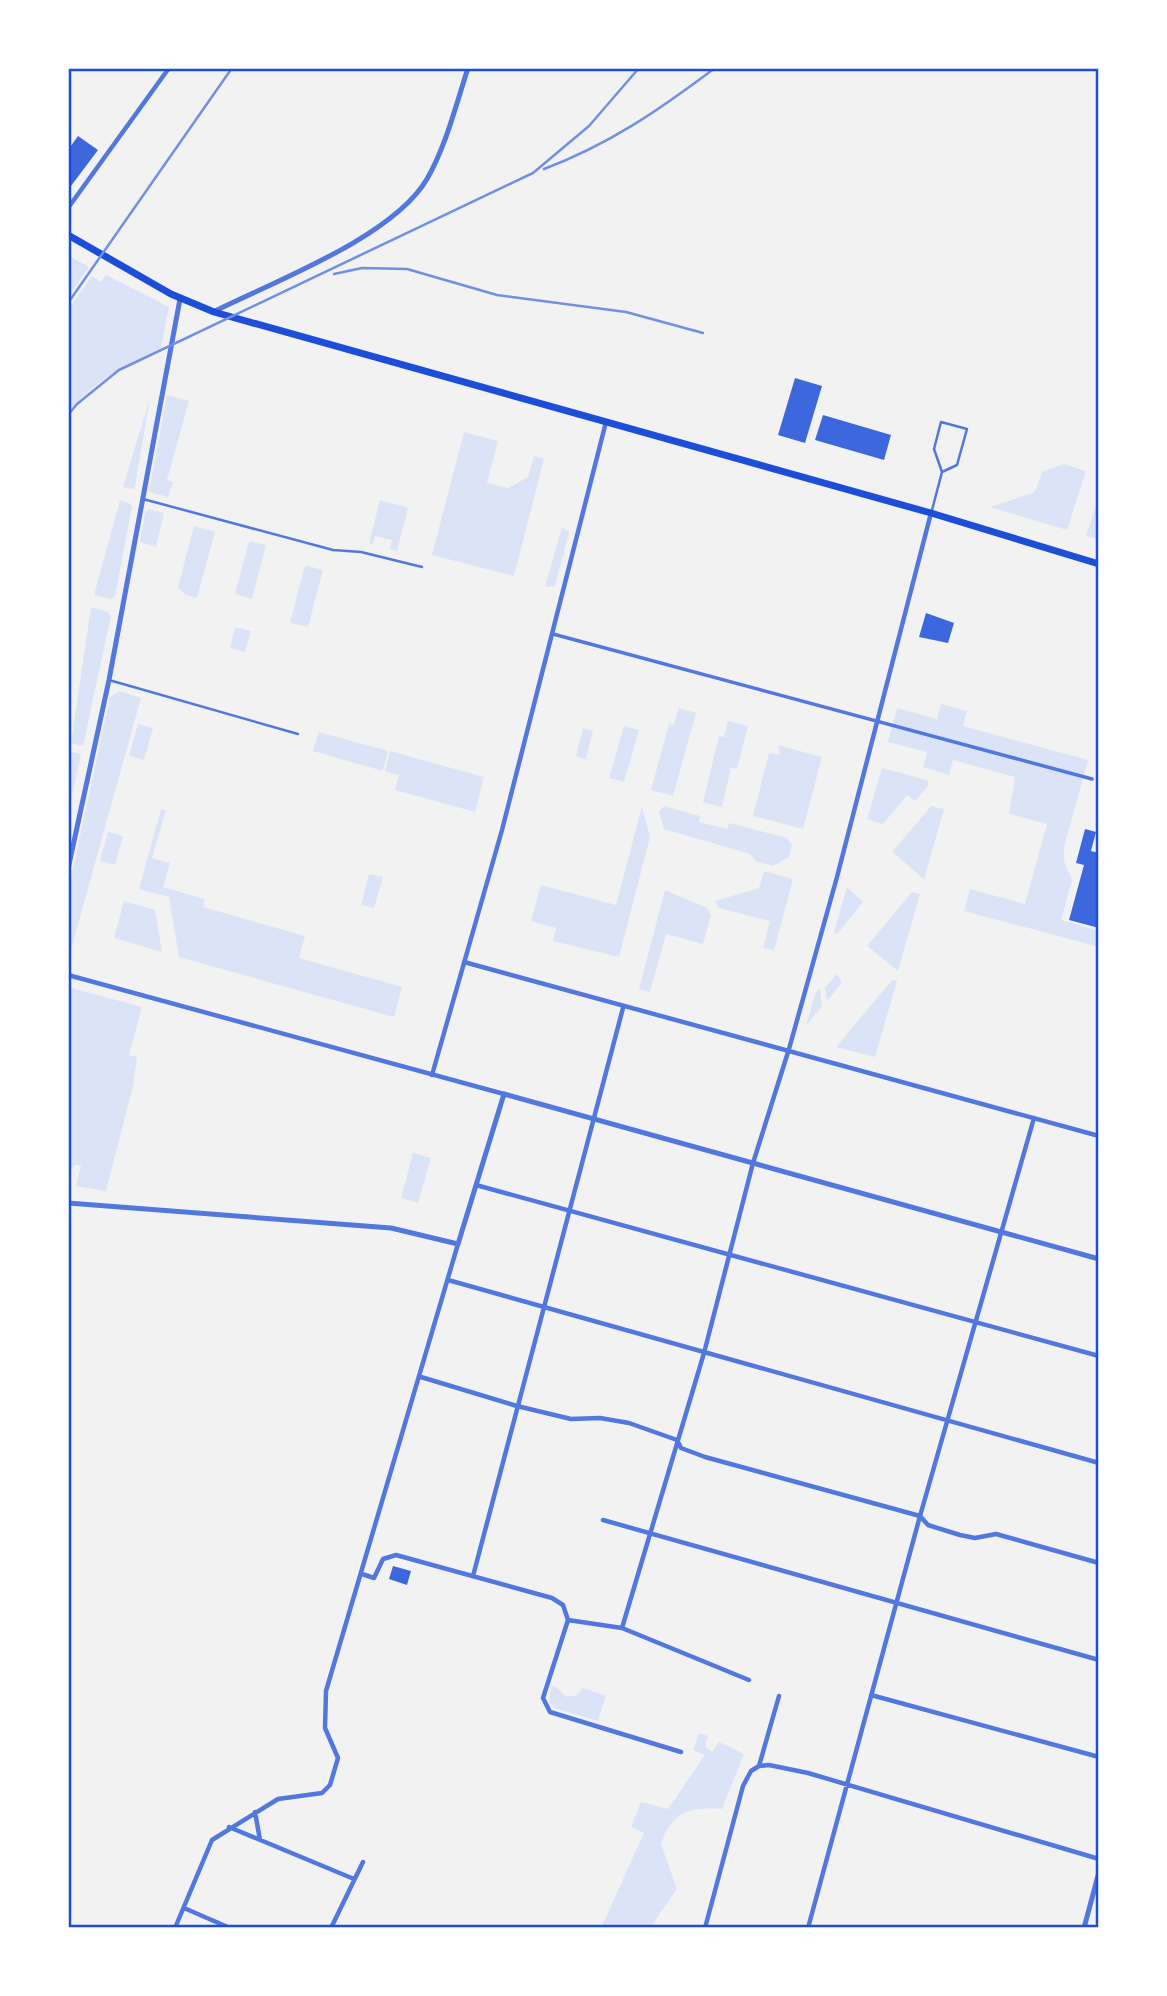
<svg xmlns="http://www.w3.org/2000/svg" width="1167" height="1996" font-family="Lato,sans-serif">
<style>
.green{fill:#dbe4f7}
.building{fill:#3d67dc}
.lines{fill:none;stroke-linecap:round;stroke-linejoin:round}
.service{stroke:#5277de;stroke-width:2.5}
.pedestrian{stroke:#5277de;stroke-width:3.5}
.minor{stroke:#5277de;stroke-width:4.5}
.tertiary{stroke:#5277de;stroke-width:5}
.primary{stroke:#1d4ed8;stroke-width:7}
.rail{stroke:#7290e2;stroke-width:2.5}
.neatline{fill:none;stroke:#1d4ed8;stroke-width:2.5}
</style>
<rect width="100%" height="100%" fill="#f2f2f2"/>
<path class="green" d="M68 255 89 267 68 297Z
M106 275 169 307 161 348C128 364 91 382 68 413V310L92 276 101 282Z
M167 395 189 401 167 480 173 482 168 497 149 492Z
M150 398 135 487 132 489 123 487Z
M464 432 498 441 487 483 508 488 528 477 534 456 544 459 514 576 432 555Z
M1064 464 1086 471 1067 530 990 507 1035 492 1042 472Z
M1099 497V539L1086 536Z
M120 500 129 503 132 507 115 596 111 599 94 595Z
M380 500 408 508 397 551 390 549 392 540 375 536 373 544 369 543Z
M149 509 164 513 156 547 140 542 145 512Z
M194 526 215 532 197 598 186 595 178 587Z
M562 527 569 532 555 586 545 587Z
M249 541 266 545 252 599 235 594Z
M305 565 323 570 308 627 290 623Z
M91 607 108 612 111 616 83 746 71 743Z
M235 627 251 631 245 652 230 648Z
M119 691 141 698 68 960V892L110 697Z
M941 704 967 711 963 726 1088 760 1064 847V861L1072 880 1061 920 1099 931V947L964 911 970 889 1025 904 1047 824 1009 814 1015 777 953 760 949 775 923 767 927 752 888 742 897 708 937 719Z
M679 708 696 713 673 796 651 790 669 724 674 725Z
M728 721 748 726 737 769 731 768 722 807 703 802 719 736 724 737Z
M138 724 153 728 144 760 129 756Z
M624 726 639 730 624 782 609 778Z
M583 728 593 731 586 759 576 756Z
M319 732 388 751 383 771 313 751Z
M778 745 822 757 803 829 753 816 769 753 780 755Z
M69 751 81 754 68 813V758Z
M390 751 484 777 475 812 395 790 399 775 385 771Z
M882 768 927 780 929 785 915 801 907 795 883 824 867 819Z
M642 806 650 837 619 957 553 941 556 928 531 921 541 885 616 905Z
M664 806 700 816 699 822 727 829 729 823 787 838 792 845 789 857 773 866 756 861 750 854 664 829 659 812Z
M931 806 944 809 924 879 892 852Z
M161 809 166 810 152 858 170 863 163 887 205 899 203 907 305 936 299 958 402 987 394 1017 179 957 169 897 139 889Z
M108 832 123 836 115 865 100 861Z
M764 871 793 879 774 950 763 948 770 921 719 908 715 901 759 888Z
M369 874 383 877 374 908 361 905Z
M847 887 863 902 837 934 834 932Z
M665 890 707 908 711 915 703 944 666 934 650 992 639 989Z
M912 892 920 894 898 971 867 946Z
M124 901 155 910 162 952 114 938Z
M837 974 842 983 827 1001 825 988Z
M892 980 897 981 875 1057 836 1047Z
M68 987 142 1007 129 1055 137 1057 133 1086 106 1191 76 1186 81 1165H74L72 1170 68 1169Z
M820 988 822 1006 806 1026 815 994Z
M413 1153 431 1158 418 1203 401 1198Z
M551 1686H555L567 1697 577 1695 583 1688 606 1696 598 1721 554 1708 549 1702Z
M699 1733 708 1736 705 1747 712 1752 719 1742 744 1754 722 1809C689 1807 673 1811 661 1844L677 1889 650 1928H601L644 1833 631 1827 641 1802 668 1809 705 1755 693 1750Z"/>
<path class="building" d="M78 136 98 150 68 190V150Z
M795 378 822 386 805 443 778 435Z
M823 415 891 435 884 460 815 440Z
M926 613 954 623 948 643 919 637Z
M1085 829 1096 832 1091 851 1099 853V928L1069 920 1084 865 1076 863Z
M393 1566 411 1571 407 1585 389 1579Z"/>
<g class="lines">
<path class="service" d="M143 499 333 550 361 552 422 567
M932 510 942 472 934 449 941 422 967 429 957 465 942 472
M109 680 298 734"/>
<path class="pedestrian" d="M553 634 1092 779"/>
<path class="minor" d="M68 208 169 68
M464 962 1099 1136
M68 975 504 1094
M432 1075 502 830 606 422
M476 1185 1099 1356
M448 1280 1099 1463
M421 1377 517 1406 571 1419 600 1418 629 1423 677 1440 681 1448 705 1457 920 1516 928 1525 960 1535 975 1538 996 1534 1099 1563
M603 1520 1099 1660
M362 1574 374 1578 383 1559 396 1555 552 1598 563 1605 568 1620 622 1628 749 1680
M473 1576 623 1008
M568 1620 543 1698 550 1712 681 1752
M622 1628 704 1353 753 1163 789 1049 837 877 931 513
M871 1695 1099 1757
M759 1766 769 1765 808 1773 1099 1859
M255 1812 260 1840
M229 1827 354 1879
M184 1908 230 1928
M175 1928 212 1840 278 1799 322 1793 330 1785 338 1758 325 1728 326 1691 458 1244
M331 1928 363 1862
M705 1928 743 1786 751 1771 759 1766 779 1696
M808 1928 920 1516 1034 1118"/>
<path class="tertiary" d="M215 311C275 281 393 237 427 179 446 146 456 105 468 68
M68 869 109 680 180 299
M68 1203 391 1228 458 1244 504 1094 1099 1259
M1084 1928 1099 1872"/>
<path class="primary" d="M68 235 171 294 214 312 931 513 1099 564"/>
<path class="rail" d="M544 169C610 144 659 110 715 68
M334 274 362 268 407 269 497 295 626 312 703 333
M68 303 232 68
M68 415 77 404 119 370 533 173 589 126 639 68"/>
</g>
<rect width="1167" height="1996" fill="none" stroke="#ffffff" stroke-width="140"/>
<rect x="70" y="70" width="1027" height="1856" class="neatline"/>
</svg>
